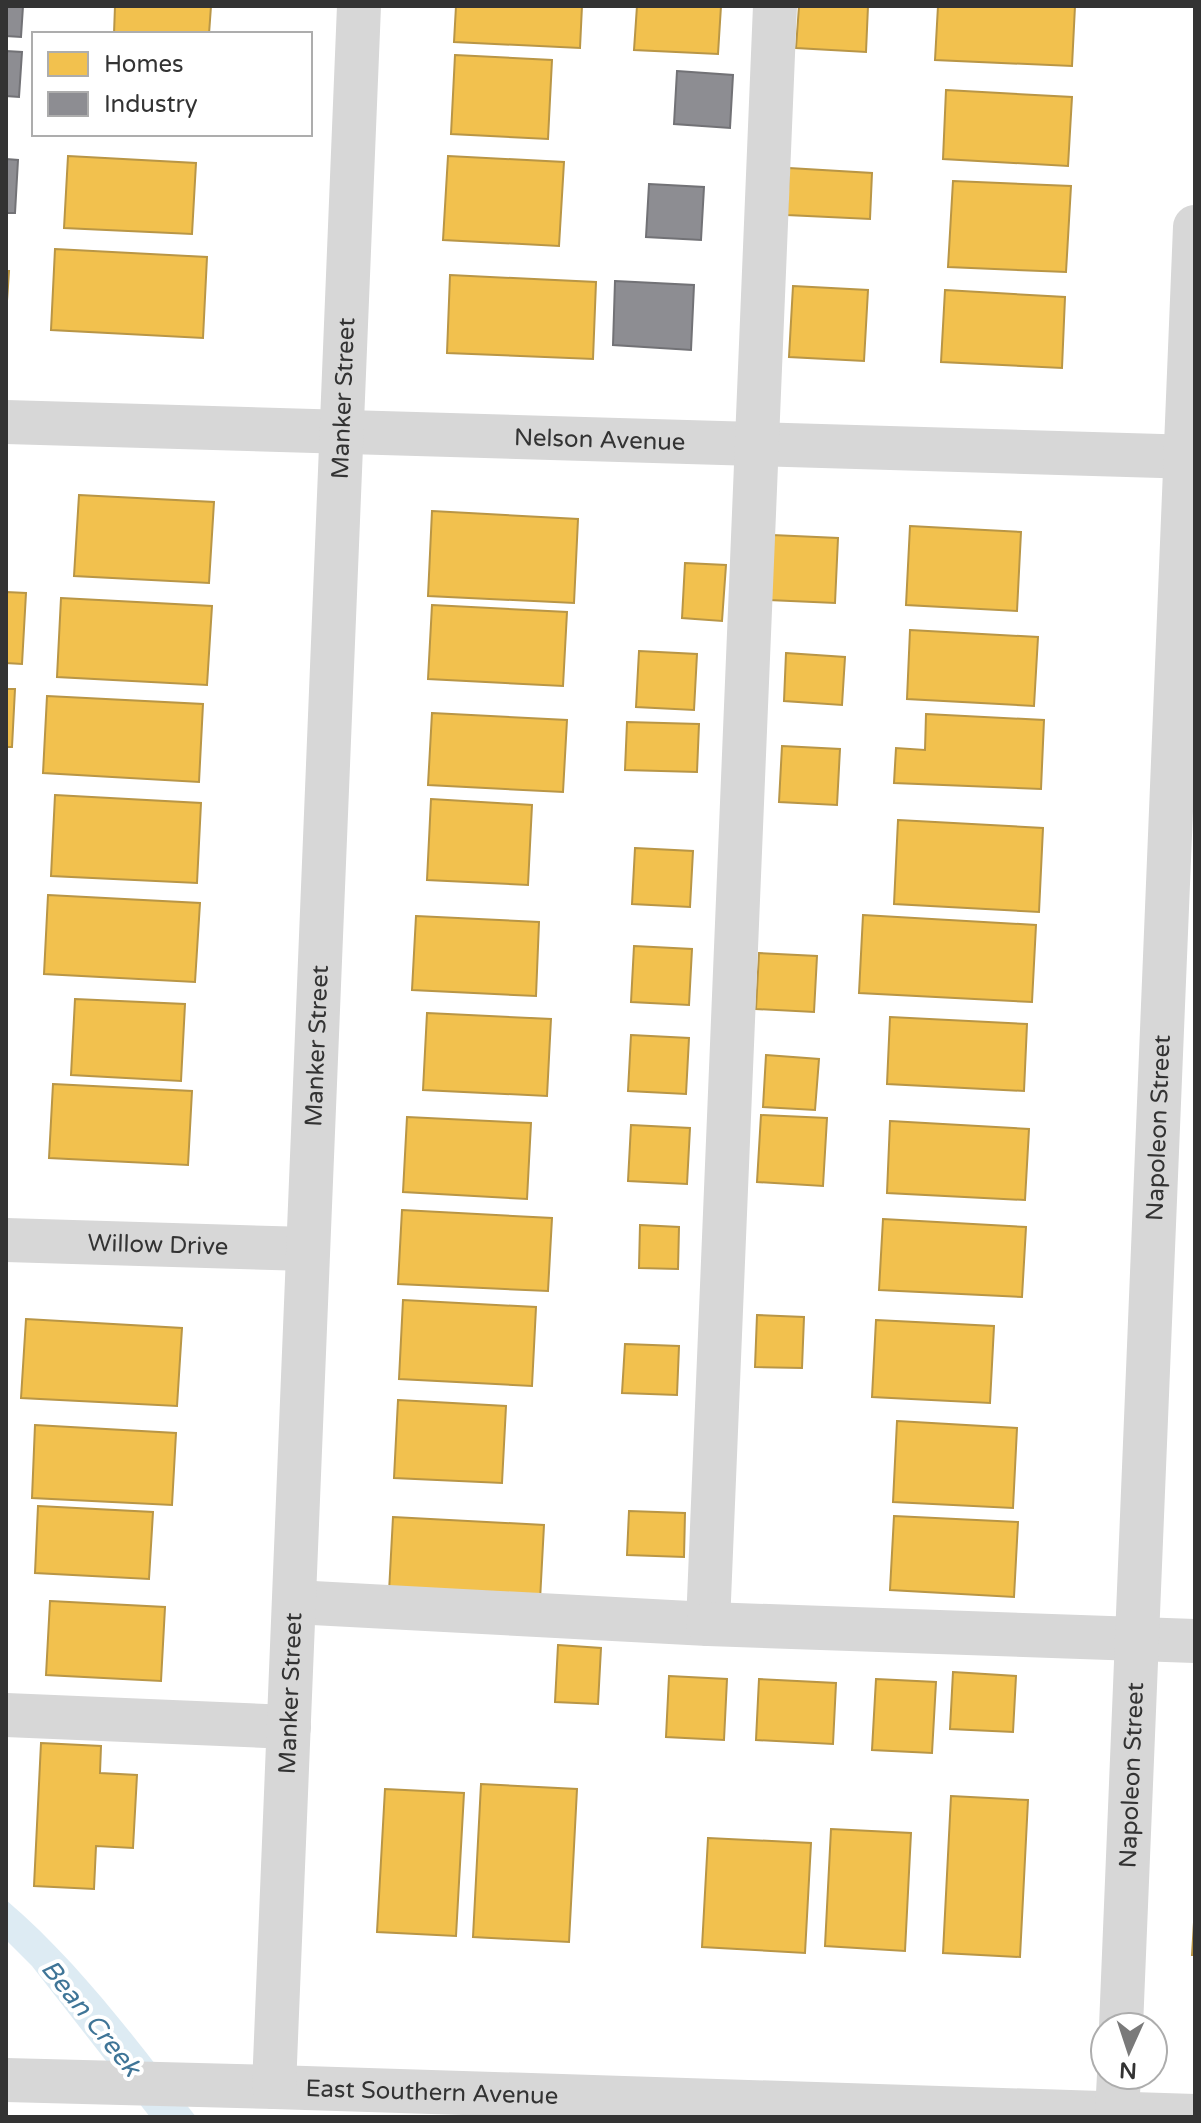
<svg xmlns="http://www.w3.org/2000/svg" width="1201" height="2123" font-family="'Varela Round',sans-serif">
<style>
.water{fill:#ddebf3}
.homes{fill:#f2c14e;stroke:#b99646;stroke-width:2}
.industry{fill:#8d8d92;stroke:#727276;stroke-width:2}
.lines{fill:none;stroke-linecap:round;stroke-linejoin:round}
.minor{stroke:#d7d7d7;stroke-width:44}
.labels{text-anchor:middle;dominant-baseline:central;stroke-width:8;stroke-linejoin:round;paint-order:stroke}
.street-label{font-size:24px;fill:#333;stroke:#fff}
.water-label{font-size:26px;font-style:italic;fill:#3f7597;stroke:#fff}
</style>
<rect width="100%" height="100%" fill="#fff"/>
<path class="water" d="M6 1900C80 1963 137 2041 196 2117H150L32 1966 6 1940Z"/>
<path class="homes" d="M115 6H211L209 34H114Z
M456 6H582L580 48 454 42Z
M637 6H721L718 54 634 50Z
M799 6H868L866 52 796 48Z
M938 6H1075L1072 66 935 60Z
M455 55 552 60 548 139 451 134Z
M946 90 1072 97 1068 166 943 159Z
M68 156 196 163 192 234 64 228Z
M448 156 564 162 559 246 443 240Z
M789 168 872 173 870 219 787 215Z
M953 181 1071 186 1066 272 948 267Z
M55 249 207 257 203 338 51 330Z
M6 271H9L6 316Z
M450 275 596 282 593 359 447 353Z
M793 286 868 290 864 361 789 357Z
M945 290 1065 297 1062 368 941 362Z
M79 495 214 502 209 583 74 576Z
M432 511 578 519 574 603 428 596Z
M910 526 1021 532 1017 611 906 605Z
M772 535 838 538 835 603 769 600Z
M685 563 726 565 722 621 682 618Z
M6 592 26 593 22 664 6 663Z
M61 598 212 606 207 685 57 677Z
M432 605 567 612 563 686 428 679Z
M910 630 1038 637 1034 706 907 699Z
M639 651 697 654 694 710 636 707Z
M786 653 845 657 842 705 784 701Z
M6 689H15L12 747H6Z
M47 696 203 704 199 782 43 773Z
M432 713 567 720 563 792 428 785Z
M926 714 1044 720 1041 789 894 783 896 748 925 750Z
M627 722 699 724 697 772 625 770Z
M782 746 840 749 837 805 779 802Z
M55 795 201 803 197 883 51 876Z
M431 799 532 805 528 885 427 880Z
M898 820 1043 828 1039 912 894 904Z
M635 848 693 851 690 907 632 904Z
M48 895 200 903 195 982 44 974Z
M863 915 1036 925 1032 1002 859 993Z
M416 916 539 922 536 996 412 990Z
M634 946 692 949 689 1005 631 1002Z
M759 953 817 956 814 1012 756 1009Z
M75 999 185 1004 181 1081 71 1075Z
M427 1013 551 1019 547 1096 423 1090Z
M890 1017 1027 1024 1024 1091 887 1084Z
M631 1035 689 1038 686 1094 628 1091Z
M766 1055 819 1059 815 1110 763 1107Z
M53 1084 192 1091 188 1165 49 1158Z
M761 1115 827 1118 823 1186 757 1182Z
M407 1117 531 1123 527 1199 403 1192Z
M890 1121 1029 1129 1025 1200 887 1193Z
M631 1125 690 1128 687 1184 628 1181Z
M402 1210 552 1218 548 1291 398 1284Z
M883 1219 1026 1227 1022 1297 879 1290Z
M640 1225 679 1227 678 1269 639 1268Z
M403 1300 536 1307 532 1386 399 1379Z
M757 1315 804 1317 802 1368 755 1367Z
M26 1319 182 1328 177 1406 21 1398Z
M876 1320 994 1326 990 1403 872 1397Z
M625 1344 679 1346 677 1395 622 1393Z
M398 1400 506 1406 502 1483 394 1478Z
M897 1421 1017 1428 1013 1508 893 1502Z
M35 1425 176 1433 172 1505 32 1498Z
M38 1506 153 1512 149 1579 35 1573Z
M629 1511 685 1513 684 1557 627 1555Z
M894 1516 1018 1522 1014 1597 890 1590Z
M393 1517 544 1525 540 1600 389 1592Z
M50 1601 165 1607 161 1681 46 1675Z
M558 1645 601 1648 598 1704 555 1702Z
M953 1672 1016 1676 1013 1732 950 1729Z
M669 1676 727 1679 724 1740 666 1737Z
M759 1679 836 1683 833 1744 756 1740Z
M876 1679 936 1682 932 1753 872 1750Z
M41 1743 101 1746 100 1773 137 1775 133 1848 96 1846 94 1889 34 1886Z
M481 1784 577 1789 569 1942 473 1937Z
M385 1789 464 1793 456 1936 377 1932Z
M951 1796 1028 1800 1020 1957 943 1953Z
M831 1829 911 1833 905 1951 825 1946Z
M708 1838 811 1843 805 1953 702 1947Z
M1195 1906V1955H1192Z"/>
<path class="industry" d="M6 6H23L21 37 6 36Z
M6 51 22 52 19 97 6 96Z
M677 71 733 75 730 128 674 124Z
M6 159 18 160 15 213H6Z
M649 184 704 187 701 240 646 237Z
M615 281 694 285 691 350 613 345Z"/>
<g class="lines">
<g class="minor">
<path id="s1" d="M6 422 1195 457"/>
<path id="s2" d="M6 1240 308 1249"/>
<path d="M294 1602 708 1624 775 6"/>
<path d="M708 1624 1195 1641"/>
<path d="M6 1715 289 1727"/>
<path id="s3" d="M1121 2027 1195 227"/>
<path id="s4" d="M6 2080 274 2087 1195 2116"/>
<path id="s5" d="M274 2087 359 6"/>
<path d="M1117 2113 1119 2075"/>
</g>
</g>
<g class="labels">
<g class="street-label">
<text stroke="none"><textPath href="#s5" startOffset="1690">Manker Street</textPath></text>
<text stroke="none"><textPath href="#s1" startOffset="594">Nelson Avenue</textPath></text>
<text stroke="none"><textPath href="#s5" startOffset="1042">Manker Street</textPath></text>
<text stroke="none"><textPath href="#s3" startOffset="900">Napoleon Street</textPath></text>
<text stroke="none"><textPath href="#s2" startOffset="152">Willow Drive</textPath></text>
<text stroke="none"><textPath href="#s5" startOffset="394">Manker Street</textPath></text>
<text stroke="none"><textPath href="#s3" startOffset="252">Napoleon Street</textPath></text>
<text stroke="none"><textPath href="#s4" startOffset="426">East Southern Avenue</textPath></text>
</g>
<g class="water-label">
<text transform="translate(91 2018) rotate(51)">Bean Creek</text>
</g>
</g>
<rect width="1201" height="2123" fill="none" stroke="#333333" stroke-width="16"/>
<rect x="32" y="32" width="280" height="104" fill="#ffffff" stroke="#adadad" stroke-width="2"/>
<rect x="48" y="52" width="40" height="24" fill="#f2c14e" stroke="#adadad" stroke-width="2"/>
<text x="104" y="72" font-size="24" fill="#333333">Homes</text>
<rect x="48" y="92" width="40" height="24" fill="#8d8d92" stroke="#adadad" stroke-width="2"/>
<text x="104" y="112" font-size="24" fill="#333333">Industry</text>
<g transform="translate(1129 2051) rotate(183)"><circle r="38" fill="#ffffff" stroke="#adadad" stroke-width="2"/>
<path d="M0-6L14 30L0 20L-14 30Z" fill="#7a7a7a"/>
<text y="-12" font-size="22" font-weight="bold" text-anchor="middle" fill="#333333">N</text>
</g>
</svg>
